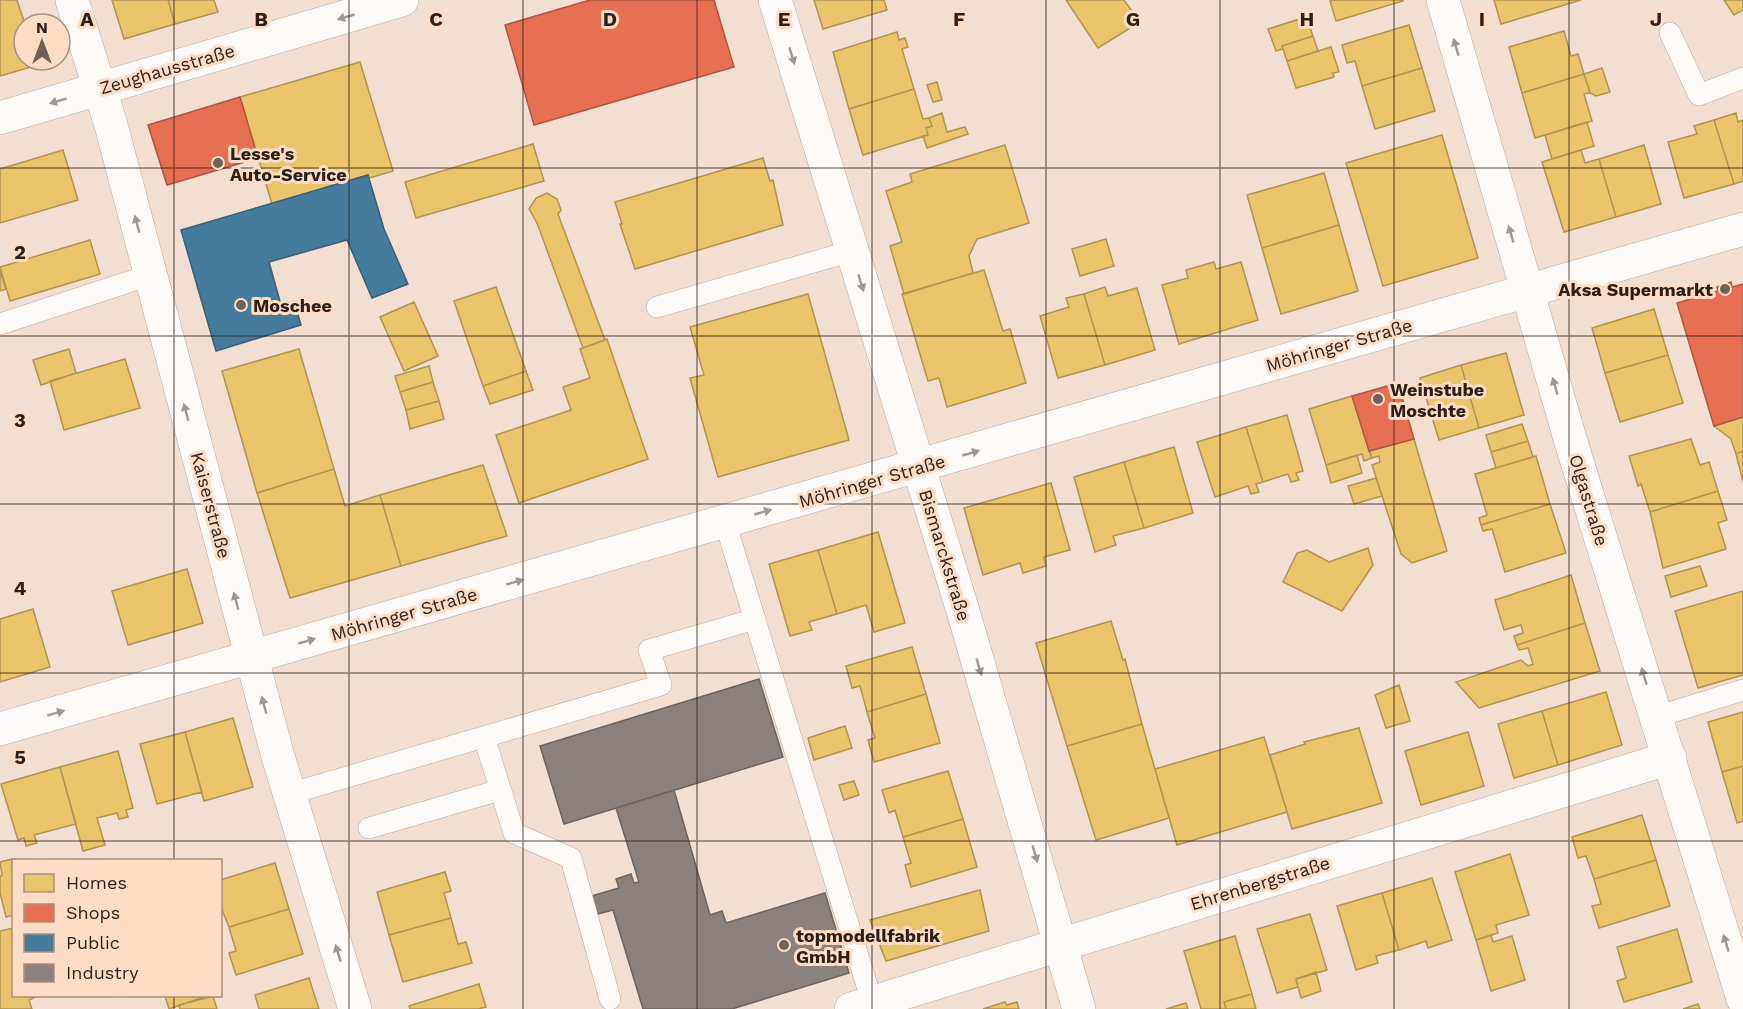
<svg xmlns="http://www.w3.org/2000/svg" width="1743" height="1009" font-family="'Work Sans',sans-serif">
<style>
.homes{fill:#e9c46a;stroke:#b09251;stroke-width:1.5}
.shops{fill:#e76f51;stroke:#af5740;stroke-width:1.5}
.public{fill:#457b9d;stroke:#3d5f75;stroke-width:1.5}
.industry{fill:#8a817c;stroke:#6e645e;stroke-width:1.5}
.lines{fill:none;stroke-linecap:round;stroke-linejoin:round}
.service-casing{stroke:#b6a79e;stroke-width:22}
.minor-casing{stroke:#b6a79e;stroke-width:34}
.tertiary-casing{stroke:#b6a79e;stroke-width:34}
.service{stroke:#fdfaf8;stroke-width:21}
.minor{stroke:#fdfaf8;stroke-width:33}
.tertiary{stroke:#fdfaf8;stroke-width:33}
.oneway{fill:#9e9793}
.grid{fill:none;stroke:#2b1f17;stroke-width:1.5;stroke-opacity:0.55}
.poi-dot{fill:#716258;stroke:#ffdcc5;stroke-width:2}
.labels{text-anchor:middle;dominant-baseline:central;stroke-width:6;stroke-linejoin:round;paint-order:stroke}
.street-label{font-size:18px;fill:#2b1f17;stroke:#ffdcc5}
.poi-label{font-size:18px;font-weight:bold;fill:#2b1f17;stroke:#ffdcc5;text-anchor:start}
.grid-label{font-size:20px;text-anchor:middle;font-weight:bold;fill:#2b1f17;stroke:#ffdcc5;stroke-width:6;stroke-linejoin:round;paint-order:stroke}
</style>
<rect width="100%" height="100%" fill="#f2dfd2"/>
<path class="homes" d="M0 0H17L25 24 24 60H36L38 65 0 76Z
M112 0H168L175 24 124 39Z
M168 0H214L218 12 175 24Z
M814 0H884L887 10 823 29Z
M1066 0H1124L1140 22 1098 48Z
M1335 0H1402L1403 1 1336 21 1330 1Z
M1494 0H1581L1501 24Z
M1724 0H1743V10L1734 15Z
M1306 17 1313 36 1282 46 1283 49 1276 51 1268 29Z
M1409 25 1422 68 1362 86 1355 61 1347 63 1342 45Z
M1564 31 1571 56 1578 54 1584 74 1522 93 1509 47Z
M897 32 899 40 905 38 908 47 902 49 914 89 849 109 833 52Z
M1313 36 1318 51 1287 61 1282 46Z
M1331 47 1339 72 1333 73 1334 77 1296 88 1287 61Z
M360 62 393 171 369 178 368 175 272 204 240 97Z
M1422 68 1435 111 1375 129 1362 86Z
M1602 68 1610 92 1596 96 1590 93 1584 74Z
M1584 74 1590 93 1584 94 1592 121 1535 138 1522 93Z
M937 82 942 100 933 102 927 85Z
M914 89 923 119 929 118 932 126 926 128 928 135 863 155 849 109Z
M942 113 947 132 965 127 968 134 927 148 923 136 928 135 926 128 932 126 929 118Z
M1736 113 1738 122 1743 120V181L1734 184 1714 120Z
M1714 120 1734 184 1684 198 1668 142 1697 134 1694 126Z
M1587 122 1594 146 1552 159 1545 135Z
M1442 135 1478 258 1383 286 1346 163Z
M533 144 544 181 416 218 405 182Z
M1005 145 1029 223 977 239 969 256 973 273 904 294 890 246 902 242 886 191 912 182 910 174Z
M1644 145 1661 204 1616 217 1599 159Z
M63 150 78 200 0 223V169Z
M1581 150 1585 163 1599 159 1616 217 1564 232 1542 162Z
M763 158 770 181 773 180 783 225 635 269 620 224H622L615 202Z
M1324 173 1339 225 1262 248 1247 195Z
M547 193 557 199 561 210 558 214 605 340 583 348 537 223 529 209 536 198Z
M1339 225 1358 291 1281 314 1262 248Z
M1106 239 1114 266 1080 276 1072 249Z
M90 240 100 274 10 301 0 267Z
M1214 262 1216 269 1241 262 1258 320 1179 344 1162 285 1188 278 1186 270Z
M984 270 1003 331 1010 329 1026 383 947 407 939 378 928 381 902 294Z
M0 271 6 289 0 291Z
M496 287 526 371 483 386 454 301Z
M1105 287 1108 296 1137 288 1155 350 1105 365 1084 294Z
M808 294 849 440 718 477 690 378 704 375 690 327Z
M1084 294 1105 365 1058 378 1040 316 1069 307 1066 298Z
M414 302 438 356 404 371 380 317Z
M1654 309 1668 355 1605 373 1592 328Z
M607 339 648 459 519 503 496 435 571 410 563 387 590 378 580 349Z
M69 349 76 373 41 385 33 360Z
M299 349 334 469 257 493 222 371Z
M1506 353 1524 415 1479 428 1461 365Z
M1668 355 1683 403 1620 422 1605 373Z
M125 359 140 408 64 430 50 381Z
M1461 365 1479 428 1439 440 1420 378Z
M429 366 433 382 400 392 395 376Z
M526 371 533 390 490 404 483 386Z
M433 382 439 401 406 410 400 392Z
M1352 396 1372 458 1364 461 1362 454 1326 465 1309 409Z
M439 401 444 419 410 429 406 410Z
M1287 415 1303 471 1296 473 1299 480 1291 482 1288 474 1263 482 1246 427Z
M1743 417V451L1736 454 1731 439 1714 426Z
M1522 424 1528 441 1491 452 1486 435Z
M1246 427 1263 482 1256 484 1259 492 1251 494 1248 486 1215 497 1197 442Z
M1414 439 1447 551 1412 563 1401 554 1372 465 1380 462 1379 456 1372 458 1369 451Z
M1691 439 1700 465 1709 462 1718 491 1650 512 1641 484 1638 486 1629 456Z
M1528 441 1533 457 1496 468 1491 452Z
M1174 447 1193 513 1144 528 1124 462Z
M1743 451V482L1736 454Z
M1357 455 1362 473 1331 483 1326 465Z
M1536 456 1550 504 1481 525 1479 518 1487 515 1475 474Z
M1124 462 1144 528 1113 536 1116 545 1095 552 1074 477Z
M483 465 507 536 401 566 380 495Z
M334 469 345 506 380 495 401 566 290 598 257 493Z
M1376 478 1382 496 1354 504 1348 486Z
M1051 483 1070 550 1044 557 1046 566 1023 573 1020 563 983 575 964 508Z
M1718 491 1727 520 1718 523 1726 549 1663 568 1650 512Z
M1550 504 1566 553 1505 572 1492 529 1483 531 1481 525Z
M878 532 905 623 874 632 866 605 837 614 818 550Z
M1368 548 1373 565 1342 611 1283 582 1297 553 1307 550 1329 562Z
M818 550 837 614 809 622 812 630 790 636 769 564Z
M1700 566 1707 586 1671 597 1665 576Z
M187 569 203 623 128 645 112 591Z
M1571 575 1585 623 1517 645 1514 636 1523 633 1521 625 1504 630 1495 600Z
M1743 591V675L1698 688 1675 611Z
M33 609 50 667 0 682V619Z
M1111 621 1123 660 1125 659 1142 724 1067 746 1036 643Z
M1585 623 1600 671 1479 708 1456 682 1521 660 1528 666 1533 664 1528 648 1519 650 1517 645Z
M912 647 926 694 867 712 860 686 852 688 846 666Z
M1399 685 1410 721 1386 728 1375 695Z
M1606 692 1622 745 1558 765 1542 711Z
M926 694 940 743 874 762 868 740 875 738 867 712Z
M1542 711 1558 765 1514 778 1498 724Z
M1743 712V766L1722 772 1708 722Z
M233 718 253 787 204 801 185 732Z
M1142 724 1169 818 1096 840 1067 746Z
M845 726 852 748 814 760 808 738Z
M1359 728 1382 803 1292 829 1270 755 1305 744 1304 742Z
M185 732 202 792 157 804 140 744Z
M1468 732 1484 786 1421 805 1405 751Z
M1264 737 1287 812 1177 845 1155 769Z
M118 751 133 808 126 810 128 817 119 819 117 813 97 818 105 845 83 851 60 767Z
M1743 766V821L1737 823 1722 772Z
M60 767 76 824 34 835 37 843 26 846 24 838 18 840 1 784Z
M948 771 963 819 903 837 895 810 889 813 882 790Z
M854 781 859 795 844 800 839 785Z
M1642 815 1656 860 1594 879 1586 856 1578 858 1572 837Z
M963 819 977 867 911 887 905 865 911 863 903 837Z
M1510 854 1529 915 1496 925 1498 933 1476 940 1455 872Z
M12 859 14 915 6 917 0 893V876L2 875 0 862Z
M1656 860 1670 906 1599 928 1592 906 1601 904 1594 879Z
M275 863 289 909 229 927 220 905V880Z
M445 872 451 891 444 893 451 918 389 935 377 892Z
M1432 878 1452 940 1428 948 1426 941 1399 950 1382 893Z
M980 890 989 931 886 961 870 920Z
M1382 893 1399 950 1376 956 1378 963 1356 970 1337 906Z
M289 909 303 954 236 975 229 953 236 951 229 927Z
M1310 914 1327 970 1296 979 1298 987 1277 993 1257 929Z
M451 918 458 944 466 942 472 963 403 982 389 935Z
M14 928V996H37L29 1000 32 1009H0V931Z
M1677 929 1692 982 1624 1002 1617 981 1626 978 1617 947Z
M1491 935 1493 942 1512 936 1525 980 1491 991 1476 940Z
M1235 936 1252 994 1224 1002 1226 1009H1201L1184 951Z
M1316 972 1321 991 1301 998 1296 979Z
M309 978 319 1009H259L255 995Z
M479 984 486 1007 478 1009H410L409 1006Z
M1252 994 1256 1009H1226L1224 1002Z
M165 996H204V997L169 1009Z
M213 996 217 1009H180L179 1005Z
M1005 1002 1007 1005 1017 1002 1019 1009H983Z
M1186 1003 1188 1009H1166Z
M1698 1004 1700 1009H1683Z"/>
<path class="shops" d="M590 0H714L734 67 534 125 505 25Z
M240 97 258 158 167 185 148 125Z
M1731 282 1732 287 1743 284V417L1714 426 1677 303 1718 291 1717 287Z
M1398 383 1414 439 1369 451 1352 396Z"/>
<path class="public" d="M368 175 384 229 408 284 372 298 347 240 269 262 281 305 294 301 301 325 216 351 181 230Z"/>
<path class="industry" d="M759 679 783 757 564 824 540 746Z
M674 790 710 915 722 911 726 923 825 893 849 973 732 1009H643L613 910 594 915 588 897 619 888 616 879 631 874 634 883 639 882 616 808Z"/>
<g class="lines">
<g class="service-casing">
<path id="service" d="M1670 33 1699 95 1743 78
M657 307 852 251
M0 324 150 275
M725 522 872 1002
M1656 717 1743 690
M484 737 514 833 571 858 610 999
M289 794 661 685 649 650 755 619
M369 828 500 790"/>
</g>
<g class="minor-casing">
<path id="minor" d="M72 0 111 125 277 753 355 1009
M775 0 963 611 1079 1009
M1443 0 1571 442 1743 999
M851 1009 1670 758"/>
</g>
<g class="tertiary-casing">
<path id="tertiary" d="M0 118 402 0
M0 729 1743 229"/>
</g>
<use href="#service" class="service"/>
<use href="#minor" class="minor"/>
<use href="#tertiary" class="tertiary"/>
</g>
<defs><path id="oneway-solid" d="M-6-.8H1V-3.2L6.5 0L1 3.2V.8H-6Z" transform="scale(1.5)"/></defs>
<g class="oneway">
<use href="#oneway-solid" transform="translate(346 17) rotate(164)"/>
<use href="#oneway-solid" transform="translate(1456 47) rotate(-106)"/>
<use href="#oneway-solid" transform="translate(792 56) rotate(73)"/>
<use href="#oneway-solid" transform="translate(58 101) rotate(164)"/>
<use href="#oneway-solid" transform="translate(137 224) rotate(-105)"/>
<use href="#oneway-solid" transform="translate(1511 234) rotate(-106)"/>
<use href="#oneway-solid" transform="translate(861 283) rotate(73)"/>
<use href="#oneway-solid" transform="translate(1555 386) rotate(-106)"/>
<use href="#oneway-solid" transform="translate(186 412) rotate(-105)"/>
<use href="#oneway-solid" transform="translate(971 453) rotate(-16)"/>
<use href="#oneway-solid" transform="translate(763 512) rotate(-16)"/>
<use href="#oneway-solid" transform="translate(515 582) rotate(-16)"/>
<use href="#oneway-solid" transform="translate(236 601) rotate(-105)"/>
<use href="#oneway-solid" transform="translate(307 641) rotate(-16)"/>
<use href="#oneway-solid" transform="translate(979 667) rotate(74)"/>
<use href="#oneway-solid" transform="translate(1644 676) rotate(-107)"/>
<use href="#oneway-solid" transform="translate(264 705) rotate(-105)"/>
<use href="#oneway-solid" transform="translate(56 713) rotate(-16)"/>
<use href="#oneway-solid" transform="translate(1035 854) rotate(74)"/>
<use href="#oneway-solid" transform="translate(1726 943) rotate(-107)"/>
<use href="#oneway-solid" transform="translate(338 953) rotate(-107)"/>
</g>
<path class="grid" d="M174 0V860M349 0V1009M523 0V1009M697 0V1009M872 0V1009M1046 0V1009M1220 0V1009M1394 0V1009M1569 0V1009M0 168H1743M0 336H1743M0 504H1743M0 673H1743M0 841H1743M174 996V1009"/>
<g class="poi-dot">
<circle cx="218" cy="163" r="6"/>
<circle cx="1725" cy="289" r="6"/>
<circle cx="241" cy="305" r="6"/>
<circle cx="1378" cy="399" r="6"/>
<circle cx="784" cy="945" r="6"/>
</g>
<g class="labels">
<g class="street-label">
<text transform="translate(167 69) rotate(-16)">Zeughausstraße</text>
<text transform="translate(1339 345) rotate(-16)">Möhringer Straße</text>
<text transform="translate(872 481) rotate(-16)">Möhringer Straße</text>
<text transform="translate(1589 500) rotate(73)">Olgastraße</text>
<text transform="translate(211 505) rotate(75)">Kaiserstraße</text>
<text transform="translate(945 555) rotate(73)">Bismarckstraße</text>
<text transform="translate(404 614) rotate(-16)">Möhringer Straße</text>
<text transform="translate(1260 883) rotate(-17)">Ehrenbergstraße</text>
</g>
<g class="poi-label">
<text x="230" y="153">Lesse's<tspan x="230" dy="21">Auto-Service</tspan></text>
<text x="1713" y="289" text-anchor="end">Aksa Supermarkt</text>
<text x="253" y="305">Moschee</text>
<text x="1390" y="389">Weinstube<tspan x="1390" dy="21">Moschte</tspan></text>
<text x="796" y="935">topmodellfabrik<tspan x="796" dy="21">GmbH</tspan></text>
</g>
</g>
<g class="grid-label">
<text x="87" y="26">A</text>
<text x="261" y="26">B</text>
<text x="436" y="26">C</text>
<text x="610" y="26">D</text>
<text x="784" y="26">E</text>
<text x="959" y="26">F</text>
<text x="1133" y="26">G</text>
<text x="1307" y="26">H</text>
<text x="1482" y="26">I</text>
<text x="1656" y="26">J</text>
<text x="20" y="259">2</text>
<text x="20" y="427">3</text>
<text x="20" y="595">4</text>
<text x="20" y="764">5</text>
</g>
<rect x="12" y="859" width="210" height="138" fill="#ffdcc5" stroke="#aa907f" stroke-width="1.5"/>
<rect x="24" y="874" width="30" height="18" fill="#e9c46a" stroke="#aa907f" stroke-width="1.5"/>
<text x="66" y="889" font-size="18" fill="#2b1f17">Homes</text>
<rect x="24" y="904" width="30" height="18" fill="#e76f51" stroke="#aa907f" stroke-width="1.5"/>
<text x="66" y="919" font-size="18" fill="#2b1f17">Shops</text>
<rect x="24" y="934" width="30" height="18" fill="#457b9d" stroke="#aa907f" stroke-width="1.5"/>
<text x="66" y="949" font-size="18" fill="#2b1f17">Public</text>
<rect x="24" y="964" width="30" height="18" fill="#8a817c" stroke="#aa907f" stroke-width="1.5"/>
<text x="66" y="979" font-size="18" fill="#2b1f17">Industry</text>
<g transform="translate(42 42)"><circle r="28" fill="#ffdcc5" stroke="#aa907f" stroke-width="1.5"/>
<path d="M0-4.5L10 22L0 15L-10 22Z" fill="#716258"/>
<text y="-9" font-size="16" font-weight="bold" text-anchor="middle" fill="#2b1f17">N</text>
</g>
</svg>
